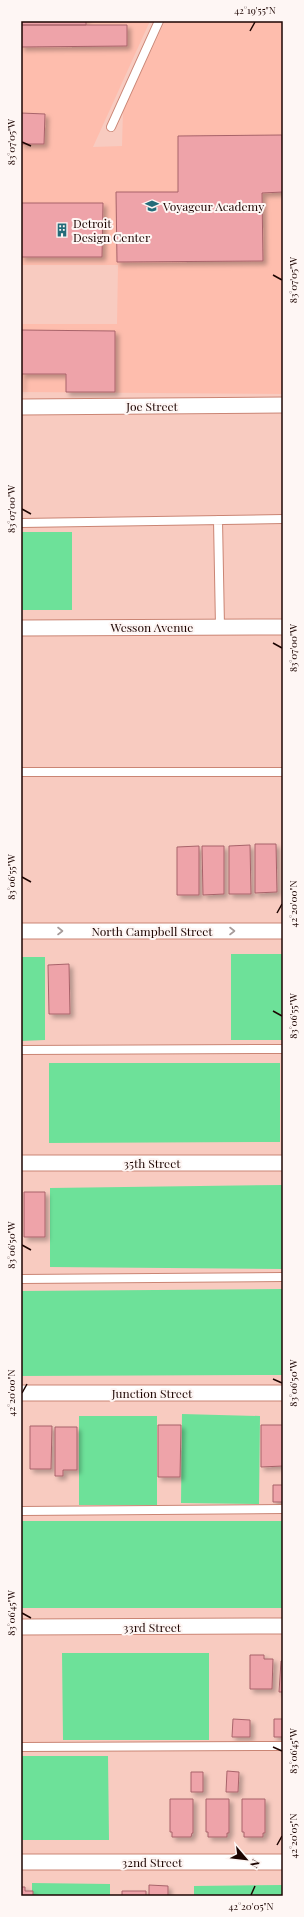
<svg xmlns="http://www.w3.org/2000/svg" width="304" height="1917" font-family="'Playfair Display',serif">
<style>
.built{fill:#febdad}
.green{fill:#6de199}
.building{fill:#eea3a9;stroke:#a8636a;filter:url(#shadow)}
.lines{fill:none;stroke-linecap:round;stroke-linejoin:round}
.lane-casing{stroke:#ca8574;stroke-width:10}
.street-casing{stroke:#ca8574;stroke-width:17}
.lane{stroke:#fff;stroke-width:8}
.street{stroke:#fff;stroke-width:15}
.oneway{stroke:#a59b9a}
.ticks{fill:none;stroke:#1d0502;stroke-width:1.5}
.labels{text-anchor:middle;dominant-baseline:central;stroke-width:4;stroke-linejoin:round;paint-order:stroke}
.poi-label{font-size:12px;fill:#1d0502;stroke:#fef6f4;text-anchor:start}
.street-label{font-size:12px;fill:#1d0502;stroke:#fef6f4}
.neatline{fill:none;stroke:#1d0502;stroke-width:1.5}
.ticks-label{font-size:10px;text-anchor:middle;fill:#1d0502}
</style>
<defs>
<filter id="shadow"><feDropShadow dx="3.5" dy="3.5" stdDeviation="2" flood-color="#0004"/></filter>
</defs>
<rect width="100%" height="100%" fill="#f8cbc0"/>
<path class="built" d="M21 21H150L93 147 122 146 123 111 165 21H283V394L21 392V324H117L118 265H21Z"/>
<path class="green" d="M21 532H72V610H21Z
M231 954H283V1040H231Z
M21 957H45V1040L21 1041Z
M49 1063H280V1142L49 1143Z
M283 1185V1269L50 1267V1188Z
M283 1289V1375L21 1376V1291Z
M182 1414 260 1416 259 1504 181 1503Z
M79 1416H157V1505H79Z
M21 1521H283V1608H21Z
M62 1653H209V1740H63Z
M21 1756H108L109 1840H21Z
M32 1883 110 1884V1896H32Z
M283 1885V1896H194V1886Z"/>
<path class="building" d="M23 21H86V25H21Z
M21 25H127V46L21 47Z
M21 113 45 114 44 144H21Z
M282 135 283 192 262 193 263 261 117 262 116 192H178V136Z
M21 203H103L102 257H21Z
M21 330 115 331V392H66V374H22L21 389Z
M255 844H276L277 892 255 893Z
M250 845 251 894H229V846Z
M199 846V895H177V847Z
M202 846H224V894L203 895Z
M69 964 70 1014H49L48 965Z
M24 1192H45V1237H24Z
M158 1425H181L180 1477H158Z
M261 1425H283V1466L261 1467Z
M30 1426H52L51 1469H30Z
M55 1427H77V1470H63V1476H55Z
M273 1485H283V1502H273Z
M250 1655H264V1659H273L272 1689H250Z
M281 1661H283V1692H279Z
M233 1719 250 1720V1737H232Z
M274 1719H283V1737H274Z
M227 1771 239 1772 238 1792H226Z
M191 1772H203V1792H191Z
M170 1799H193V1833H192L191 1837H172V1832H170Z
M206 1799H229V1833H227V1837H208V1832H206Z
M242 1799H265V1833H263V1837H244V1832H242Z
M149 1885 168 1886V1896H149Z
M21 1887H25V1891H33V1896H21Z
M122 1891H146V1896H122Z"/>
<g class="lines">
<g class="lane-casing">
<path id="lane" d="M111 127 159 21
M218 520 220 627
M21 523 283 519
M21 772H283
M21 1050 283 1049
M21 1279 283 1277
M21 1511 283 1509
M21 1747 283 1746"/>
</g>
<g class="street-casing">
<path id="street" d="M21 407 283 405
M21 628 283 627
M21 931H283
M21 1163H283
M21 1393H283
M21 1627 283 1626
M21 1862H283"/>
</g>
<use href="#lane" class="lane"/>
<use href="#street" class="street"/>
</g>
<defs><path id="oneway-chevron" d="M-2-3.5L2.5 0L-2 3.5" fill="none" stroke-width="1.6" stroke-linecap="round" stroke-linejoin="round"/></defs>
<g class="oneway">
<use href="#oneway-chevron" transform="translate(60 931)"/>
<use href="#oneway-chevron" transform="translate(232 931)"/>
</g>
<path class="ticks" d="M250 31 255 22M22 142 31 146M273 275 282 280M22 509 31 514M273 643 282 648M22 877 31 882M277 913 282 904M273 1011 282 1016M22 1245 31 1250M273 1379 282 1383M22 1393 27 1384M22 1613 31 1618M273 1747 282 1751M277 1845 282 1836M251 1895 255 1886"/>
<defs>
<g id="school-bare" transform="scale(1.08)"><path d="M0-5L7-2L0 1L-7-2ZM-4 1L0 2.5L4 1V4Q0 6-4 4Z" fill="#246b79" stroke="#fef6f4" stroke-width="2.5" paint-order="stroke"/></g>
<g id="building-bare" transform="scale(1.08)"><path d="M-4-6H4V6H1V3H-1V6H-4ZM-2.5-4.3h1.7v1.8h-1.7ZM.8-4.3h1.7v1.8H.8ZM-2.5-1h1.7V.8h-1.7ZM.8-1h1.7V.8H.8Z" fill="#246b79" stroke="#fef6f4" stroke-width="2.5" paint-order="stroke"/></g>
</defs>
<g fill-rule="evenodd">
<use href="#school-bare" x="152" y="206"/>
<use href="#building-bare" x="62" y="230"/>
</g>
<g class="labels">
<g class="poi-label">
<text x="163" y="206">Voyageur Academy</text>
<text x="73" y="223">Detroit<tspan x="73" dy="14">Design Center</tspan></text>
</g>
<g class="street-label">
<text x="152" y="406">Joe Street</text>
<text x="152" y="627">Wesson Avenue</text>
<text x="152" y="931">North Campbell Street</text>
<text x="152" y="1163">35th Street</text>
<text x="152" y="1393">Junction Street</text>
<text x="152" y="1627">33rd Street</text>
<text x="152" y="1862">32nd Street</text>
</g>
</g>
<rect width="304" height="1917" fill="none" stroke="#fef6f4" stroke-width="44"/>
<g transform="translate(246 1859) rotate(118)" stroke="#fef6f4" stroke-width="3" paint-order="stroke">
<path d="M0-3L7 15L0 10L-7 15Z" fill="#1d0502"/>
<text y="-6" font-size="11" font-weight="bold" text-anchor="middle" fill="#1d0502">N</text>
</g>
<rect x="22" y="22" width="260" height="1873" class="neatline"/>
<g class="ticks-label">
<text x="255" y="14">42°19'55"N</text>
<text transform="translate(11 142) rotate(-90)" y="4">83°07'05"W</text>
<text transform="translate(293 280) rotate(-90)" y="4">83°07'05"W</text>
<text transform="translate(11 509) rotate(-90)" y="4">83°07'00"W</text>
<text transform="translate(293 648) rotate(-90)" y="4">83°07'00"W</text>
<text transform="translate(11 877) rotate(-90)" y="4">83°06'55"W</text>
<text transform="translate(293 904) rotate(-90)" y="4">42°20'00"N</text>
<text transform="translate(293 1016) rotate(-90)" y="4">83°06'55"W</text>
<text transform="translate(11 1245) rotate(-90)" y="4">83°06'50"W</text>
<text transform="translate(293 1383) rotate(-90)" y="4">83°06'50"W</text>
<text transform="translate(11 1393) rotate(-90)" y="4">42°20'00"N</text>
<text transform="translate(11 1613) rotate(-90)" y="4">83°06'45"W</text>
<text transform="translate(293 1751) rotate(-90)" y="4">83°06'45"W</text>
<text transform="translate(293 1836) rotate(-90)" y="4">42°20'05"N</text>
<text x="251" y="1910">42°20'05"N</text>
</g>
</svg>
